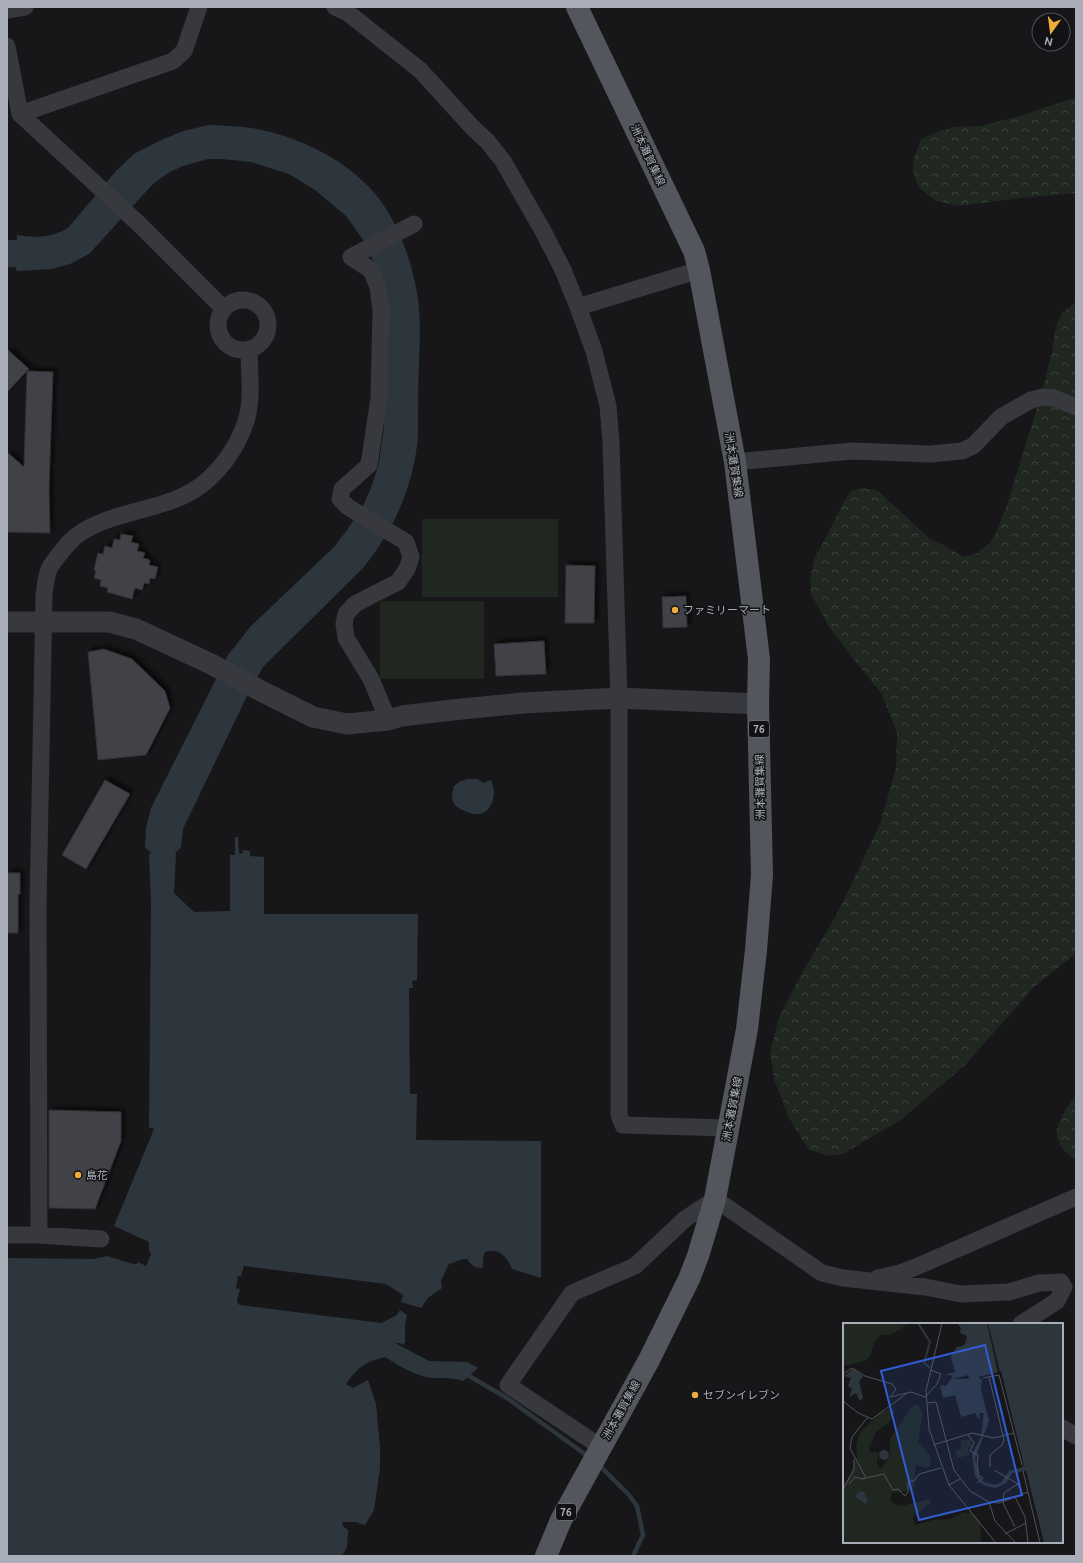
<svg xmlns="http://www.w3.org/2000/svg" width="1083" height="1563" font-family="Ubuntu,'Noto Sans JP',sans-serif">
<style>
.grass{fill:#1f2720}
.forest{fill:url(#forest-crowns)}
.water{fill:#2d363c}
.lines{fill:none;stroke-linecap:round;stroke-linejoin:round}
.stream{stroke:#2d363c;stroke-width:4.5}
.building{fill:#414246;stroke:#313135;filter:url(#shadow)}
.minor{stroke:#38393e;stroke-width:17}
.tertiary{stroke:#38393e;stroke-width:21}
.primary{stroke:#54565d;stroke-width:22}
.poi-dot{fill:#eead3a;stroke:#121214;stroke-width:1.5}
.labels{text-anchor:middle;dominant-baseline:central;stroke-width:3;stroke-linejoin:round;paint-order:stroke}
.shield{fill:#121214;stroke:#7c7f87;stroke-width:1}
.shield-label{font-size:10px;font-weight:bold;fill:#a9aeb8}
.street-label{font-size:11px;fill:#a9aeb8;stroke:#121214}
.poi-label{font-size:11px;fill:#a9aeb8;stroke:#121214;text-anchor:start}
.inset-river{fill:none;stroke:#2d363c;stroke-width:2}
.inset-road{fill:none;stroke:#515359;stroke-width:1}
.view{fill:#325cd3;fill-opacity:0.15;stroke:#325cd3;stroke-width:2}
.inset-edge{fill:none;stroke:#a9aeb8;stroke-width:2}
</style>
<defs>
<pattern id="forest-crowns" width="20" height="18" patternUnits="userSpaceOnUse"><rect width="20" height="18" fill="#1f2720"/><path d="M2 6a3 3 0 1 1 6 0M12 15a3 3 0 1 1 6 0" fill="none" stroke="#3d443e"/></pattern>
<filter id="shadow"><feDropShadow dx="3.5" dy="-3.5" stdDeviation="2" flood-color="#0009"/></filter>
</defs>
<rect width="100%" height="100%" fill="#171719"/>
<path class="grass" d="M422 519H558V597H422Z
M380 601H484V679H380Z"/>
<path class="forest" d="M1076 97V193L1030 197 957 206 934 200 919 187 913 172 914 158 921 139 935 133 954 127 980 126 1020 116Z
M1076 302V953L1033 988 966 1064 902 1119 843 1154 830 1156 809 1150 789 1118 774 1079 770 1053 779 1017 803 971 837 914 880 824 896 768 897 733 882 694 851 656 828 625 811 594 810 579 814 560 844 502 851 491 860 488 877 490 930 539 944 545 963 557 977 553 989 544 994 537 1007 505 1043 389 1052 351 1056 326 1062 313Z
M1076 1095V1160C1044 1140 1058 1119 1076 1095Z"/>
<path class="water" d="M209 125C225 126 242 126 257 129 298 137 340 157 369 187 395 214 411 257 417 293 421 316 420 340 419 363 418 387 418 412 418 436 414 485 394 531 362 569L263 667 246 698 183 829 181 848 175 853 176 855 174 893 194 912 230 911V855H235V837H238L239 854 243 853V850L250 851V856L264 857V914H418L417 980 412 981 413 988H409L410 1094H417L416 1140 541 1141V1278L512 1269C508 1257 498 1247 485 1252 482 1258 484 1262 482 1268 475 1268 471 1265 467 1259 460 1259 456 1262 449 1264L441 1281 442 1288 428 1298 421 1308 401 1302 403 1295 386 1284 244 1266 241 1276H238L236 1288 240 1289 237 1301 238 1304 240 1305 381 1323 397 1315 400 1310 407 1315 405 1324V1342L403 1345 400 1343H395L429 1361 467 1362 478 1368 463 1381C449 1376 435 1380 422 1376 409 1372 396 1364 385 1357 365 1362 358 1367 346 1384L353 1388 368 1380 376 1404 380 1448V1468L374 1510 365 1525 356 1522H342L343 1526 348 1530 347 1547 342 1556H7V1258L94 1259 107 1256 133 1264H137L138 1262 146 1266 151 1254 149 1250V1242L114 1226 154 1129 149 1127 151 903 149 855 151 852 145 848 146 828 151 808 228 655 251 626 334 547 347 530 363 506 371 488 379 463 384 427 385 377 380 276 364 241 346 216 315 190 289 174 251 162 222 159H208L183 166 168 173 153 184 89 254 70 264 52 269 17 271 15 267H7V240H17V235C36 238 51 238 68 228L116 171 134 154 159 141 183 131Z
M467 779H478L483 783 491 780C500 799 487 823 465 811 460 809 456 807 453 802 451 797 453 791 454 786L459 782Z"/>
<g class="lines">
<path class="stream" d="M464 1373 507 1398 589 1457
M598 1464 629 1495 637 1506 643 1535 633 1556"/>
</g>
<path class="building" d="M7 349 29 369 27 371 53 372 49 487 50 533 7 532V452L24 467 27 371 7 392Z
M121 534 133 536 131 542 139 544 137 551 145 553 143 558 150 560 149 565 158 567 155 579 150 578 149 584 144 583 142 590 135 588 132 599 107 592 108 588 100 586 101 580 94 578 96 571 94 570 98 553 103 554 105 546 112 548 114 539 120 540Z
M566 565 595 566 594 623H565Z
M686 596 687 627 663 628 662 597Z
M544 641 546 674 496 676 494 644Z
M104 649 132 659 165 691 170 708 146 755 98 760 88 652Z
M105 780 130 794 86 869 62 855Z
M7 873H20V894H18V933H7Z
M49 1110 121 1112V1141L95 1209 49 1208Z"/>
<g class="lines">
<path class="minor" d="M335 7 348 13 420 70 472 127 488 142 503 161 543 231 563 270 578 307 594 351 608 406 611 443 619 698V1115L623 1125 728 1128
M7 10 25 7
M7 46 20 114 139 224 224 309
M20 114 173 61 184 51 199 7
M218 325a25 25 0 1 1 50 0a25 25 0 1 1-50 0Z
M578 307 699 270
M735 462 852 451 930 454 962 451 973 446 1001 417 1031 400 1043 397 1054 398 1076 407
M388 720 371 679 346 638 344 624 346 614 355 604 398 582 407 569 411 557 406 542 348 507 340 499 342 489 369 465 379 398 381 310 378 287 371 270 351 257 414 224
M7 1235H39L101 1239
M39 1235 38 906 44 595C45 586 46 577 49 569 52 563 58 556 62 551 66 546 71 540 76 536 110 511 155 512 191 492 217 477 237 449 246 421 253 400 249 371 249 349
M878 1278 900 1273 916 1267 1076 1197
M1062 1428 1076 1436
M601 1447 508 1385 572 1293 635 1266 685 1219 715 1199 822 1273 843 1278 925 1287 961 1294 1009 1292 1039 1283 1061 1282 1064 1287 1057 1301 1021 1324"/>
<path class="tertiary" d="M7 622H109L136 629 211 664 263 692 313 717 347 724 388 720 402 716 452 710 523 703 619 698 758 704"/>
<path class="primary" d="M546 1556 561 1520 649 1360 689 1279 698 1256 715 1199 747 1029 756 950 762 875 758 704 759 659 735 462 699 270 694 251 577 7"/>
</g>
<g class="poi-dot">
<circle cx="675" cy="610" r="4"/>
<circle cx="78" cy="1175" r="4"/>
<circle cx="695" cy="1395" r="4"/>
</g>
<g class="labels">
<g class="shield">
<rect x="749" y="721" width="20" height="16" rx="3"/>
<rect x="556" y="1504" width="20" height="16" rx="3"/>
</g>
<g class="shield-label">
<text x="759" y="729">76</text>
<text x="566" y="1512">76</text>
</g>
<g class="street-label">
<text transform="translate(648 155) rotate(65)">洲本灘賀集線</text>
<text transform="translate(734 465) rotate(81)">洲本灘賀集線</text>
<text transform="translate(760 787) rotate(-91)">洲本灘賀集線</text>
<text transform="translate(732 1109) rotate(-79)">洲本灘賀集線</text>
<text transform="translate(621 1410) rotate(-61)">洲本灘賀集線</text>
</g>
<g class="poi-label">
<text x="683" y="610">ファミリーマート</text>
<text x="86" y="1175">島花</text>
<text x="703" y="1395">セブンイレブン</text>
</g>
</g>
<g transform="translate(843 1323)">
<rect width="220" height="220" fill="#171719"/>
<path d="M127 116 129 123 125 124 127 132 114 135 112 128 119 126 117 118Z" fill="#1f2720"/>
<path d="M0 0H66L48 12H37L31 19 28 32 22 38 0 43ZM71 81H74L80 89 75 119 88 134 87 144 84 145 73 142 70 167 49 170 47 176 51 181 58 183 87 176 88 180 70 194 72 202 90 197 107 196 121 189 131 191 137 198 138 220H0V159L4 157 14 134 13 122 17 109 39 89 46 86 51 88 47 99 33 109 26 125V129H35L34 142 38 146 47 133V116Z" fill="#1f2720"/>
<path d="M114 0H144L153 41 155 49 135 54 139 57 138 67 146 98 132 136 136 154 141 159 152 162 158 160 166 148 180 144 145 0H220V220H201L183 148 169 150 163 160 152 165 140 162 132 153 129 131 138 114 141 90H136L137 97 132 90 118 94 112 72 100 75 97 62 103 63 108 56H126L125 52 110 56 108 52H101L112 49 108 34 114 24 120 23 123 19 124 13 117 10 118 5ZM10 46 20 53 16 59 20 75 17 78 13 70 6 74 9 66 5 63 8 55 1 53ZM36 132a5 5 0 1 1 10 0a5 5 0 1 1-10 0ZM15 169H21L25 178 22 181 12 174Z" fill="#2d363c"/>
<path d="M156 48H158L181 142 180 143ZM183 148 201 220 181 149Z" fill="#171719"/>
<path class="inset-river" d="M75 0 87 19 81 40 87 45"/>
<path class="inset-road" d="M99 0 83 68 86 106 106 162 153 220M0 51 9 45 22 53 49 61 53 66 47 74 68 69 82 74 94 61 98 51 88 47M146 54 161 117 159 122 147 132V144M140 55 156 52 179 142M0 78 15 90 29 96 63 71M84 80 93 79 111 147 127 168 146 179 156 180 185 169M25 94 9 114 7 125 23 155 41 151 50 167 55 166 62 173 65 169V158H71L76 151 98 145M125 112 131 120 127 128 135 132 134 142 136 153 140 155 134 160M90 122 129 110 151 115 171 110M151 147 175 161 179 171M180 148 197 220M6 161 12 154 19 156 23 155M106 162 117 156M0 166 11 147V136M172 174 182 194 185 220M146 179 152 198 173 220M172 204 160 180 161 170 175 161M162 211 183 200"/>
<path class="view" d="M142 22 179 172 76 197 38 48Z"/>
<rect width="220" height="220" class="inset-edge"/>
</g>
<rect width="1083" height="1563" fill="none" stroke="#a9aeb8" stroke-width="16"/>
<g transform="translate(1051 32) rotate(194)"><circle r="19" fill="#121214" stroke="#4e5056"/>
<path d="M0-3L7 15L0 10L-7 15Z" fill="#eead3a"/>
<text y="-6" font-size="11" font-weight="bold" text-anchor="middle" fill="#a9aeb8">N</text>
</g>
</svg>
